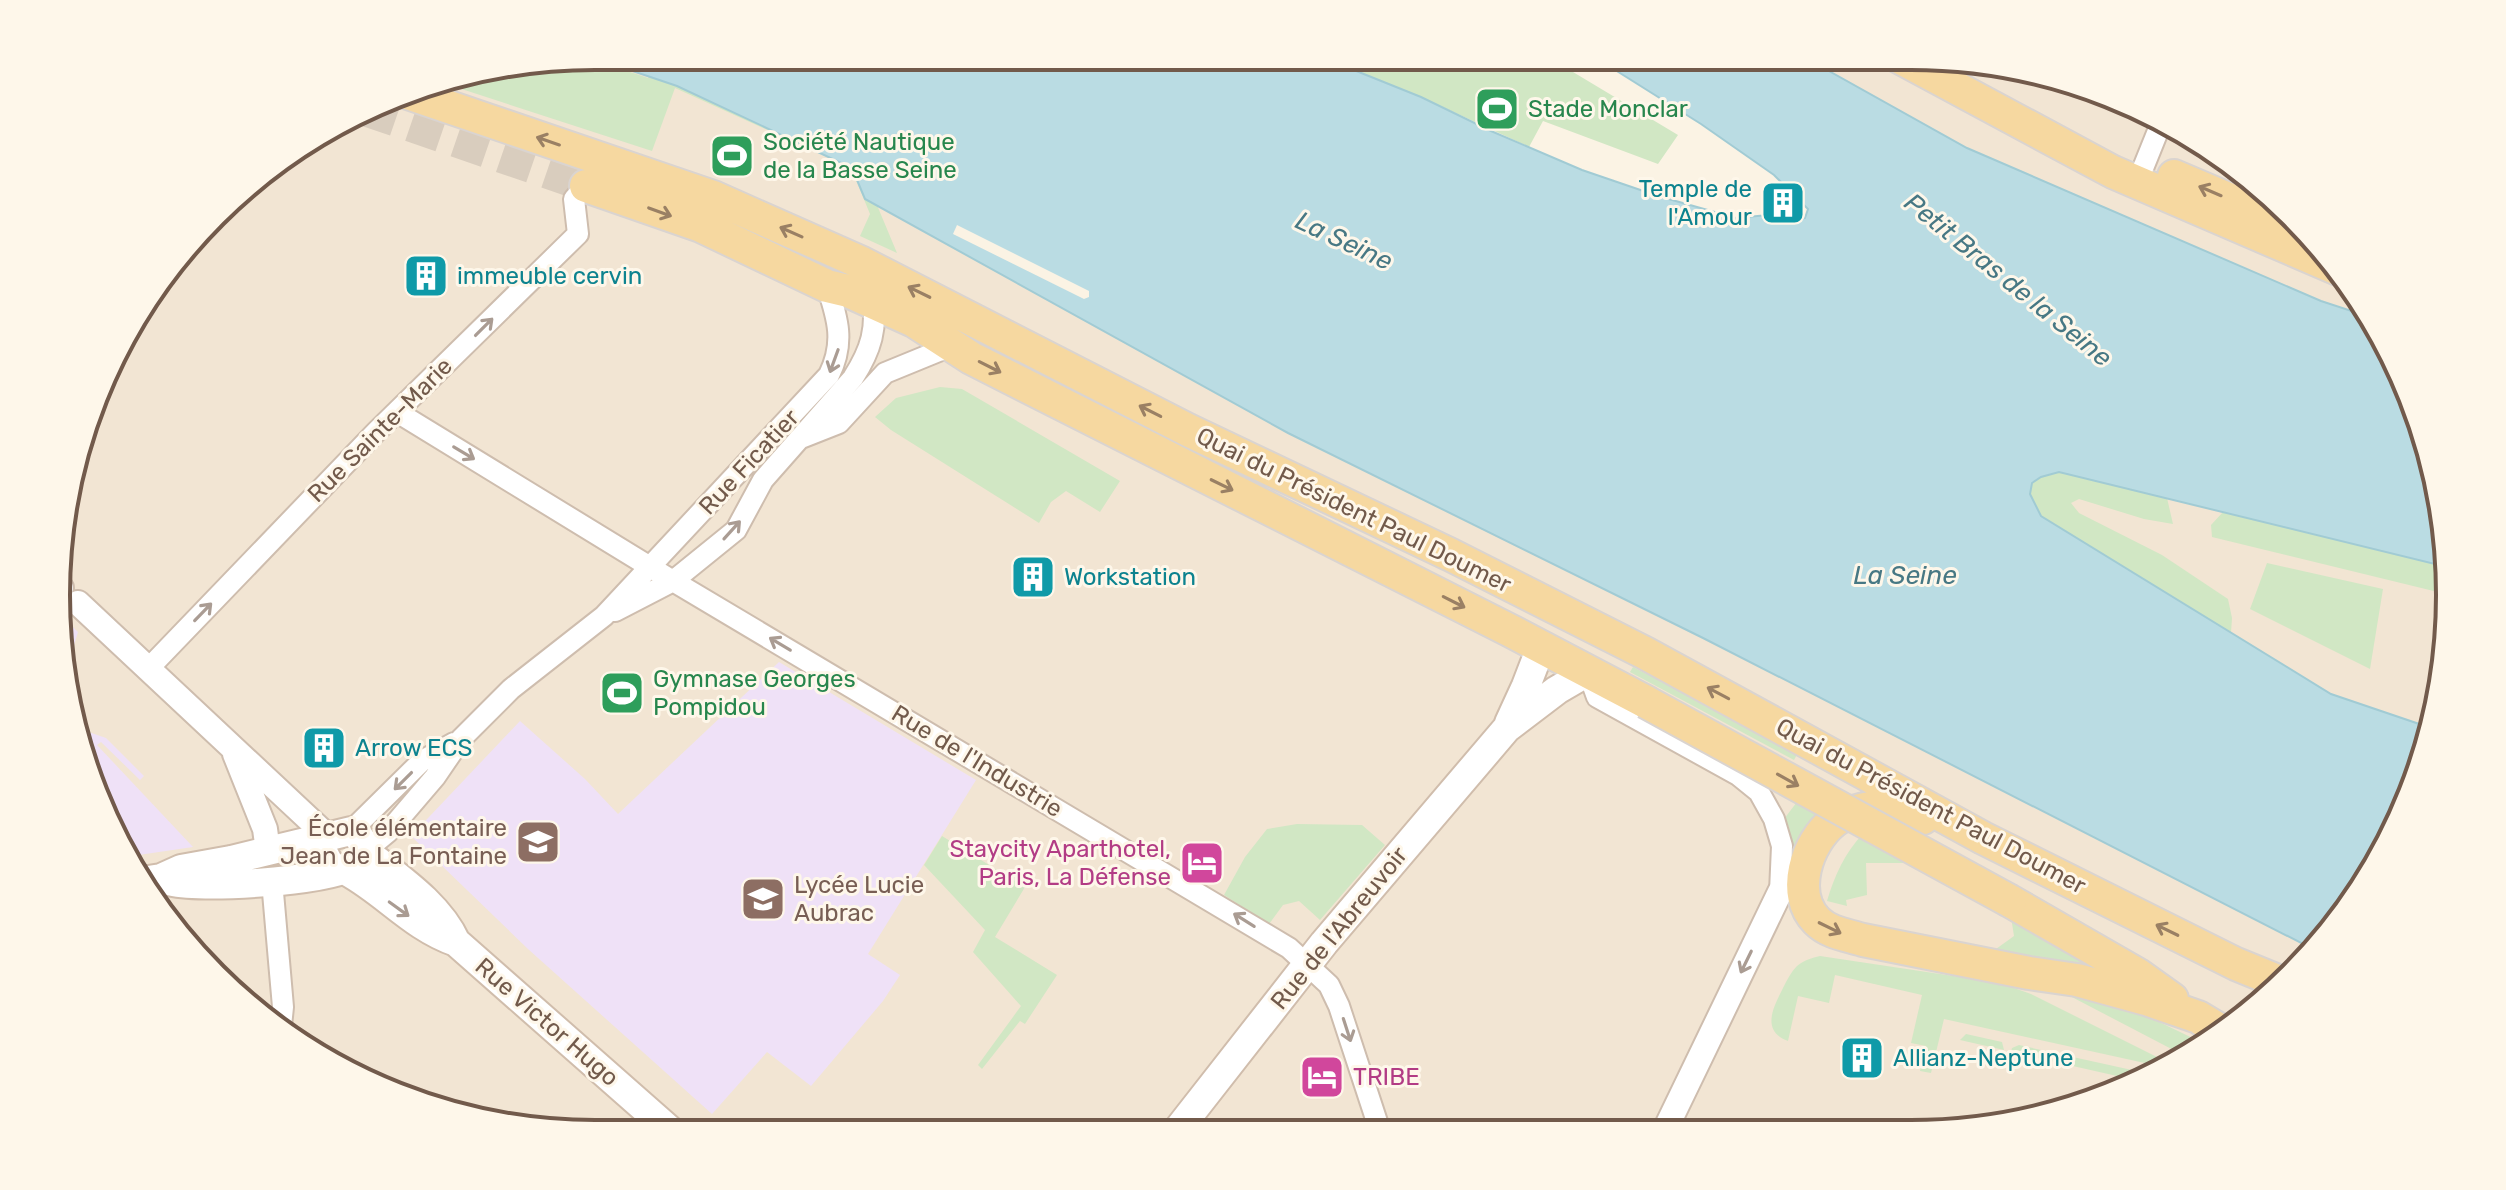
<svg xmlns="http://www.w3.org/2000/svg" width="2506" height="1190" font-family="Rubik,sans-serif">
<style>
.residential{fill:#f2e5d3}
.education{fill:#efe1f7}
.green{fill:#d1e7c4}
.water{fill:#badce3;stroke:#a1cbd4;stroke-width:2}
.pier{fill:#fbf3e4}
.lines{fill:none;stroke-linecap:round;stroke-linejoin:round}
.primary-tunnel{stroke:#d9cdbe;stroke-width:32;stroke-dasharray:32 16;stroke-linecap:butt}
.minor-casing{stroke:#cebdae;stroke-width:24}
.tertiary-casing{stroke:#cebdae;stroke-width:28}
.secondary-casing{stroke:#d0bdac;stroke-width:32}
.primary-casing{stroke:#dad4d0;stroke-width:36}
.minor{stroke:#fff;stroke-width:20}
.tertiary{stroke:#fff;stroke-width:24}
.secondary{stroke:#fff;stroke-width:28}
.primary{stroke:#f6d8a0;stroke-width:32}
.primary-bridge-casing{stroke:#dad4d0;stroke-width:36;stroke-linecap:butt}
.primary-bridge{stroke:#f6d8a0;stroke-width:32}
.oneway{stroke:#9a8064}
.oneway2{stroke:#aa9c93}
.labels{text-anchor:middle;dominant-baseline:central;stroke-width:6;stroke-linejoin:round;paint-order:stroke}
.leisure-label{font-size:24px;fill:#27864d;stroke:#fef7ea;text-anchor:start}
.culture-label{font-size:24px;fill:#0d838f;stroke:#fef7ea;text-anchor:start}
.street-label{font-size:24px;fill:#725a4b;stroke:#fef7ea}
.education-label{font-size:24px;fill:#785e54;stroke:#fef7ea;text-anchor:end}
.hotel-label{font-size:24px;fill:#b23c85;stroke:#fef7ea;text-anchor:end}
.water-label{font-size:26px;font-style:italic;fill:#477884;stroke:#fef7ea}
.rim{fill:none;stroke:#725a4b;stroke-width:4}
</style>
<rect width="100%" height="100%" fill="#fbf3e4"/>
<path class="residential" d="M1802 56H1911L2016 66 2117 97 2210 147 2292 214 2359 295 2370 317 2321 301 1967 148Z
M591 57 677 86 853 168 865 199 1288 433 1703 638 2313 949 2239 1022 2118 1093 1982 1129 595 1134 489 1124 389 1093 239 1000 128 864 66 700 56 595 66 490 128 326 240 189 326 128 421 85Z
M2059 472 2447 567 2450 595 2440 700 2431 728 2331 694 2041 516Z"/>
<path class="education" d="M58 613 78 632 67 668 63 667Z
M779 662 976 780 868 954 900 975 883 1001 811 1086 767 1052 712 1114 528 949 411 836 520 721 585 779 618 814Z
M77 728 106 738 144 776 140 780 101 742 97 745 193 847 125 857Z"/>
<path class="green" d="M1319 56H1574L1568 69 1678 135 1658 164 1543 121 1529 147 1421 97Z
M586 57 648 78 654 68 859 162 897 253 860 236 870 214 851 168 675 88 652 151 440 82Z
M940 387 962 389 1120 481 1100 512 1066 491 1051 502 1039 523 891 430 875 417 896 398Z
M2059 472 2167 498 2173 524 2144 519 2079 499 2071 503 2079 513 2162 555 2228 599 2232 618 2231 633 2041 516 2030 494 2032 483 2041 477Z
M2223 512 2447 567 2450 595 2212 537 2211 525Z
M2267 563 2383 589 2370 669 2250 609Z
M1633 667 1799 751 1794 760 1630 672Z
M1800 798 1828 814 1795 855 1792 854 1789 827 1784 819Z
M1297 824 1362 825 1385 845 1320 920 1299 901 1283 905 1269 924 1224 895 1245 857 1267 829Z
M1863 834 1907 859 1906 863H1866L1867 895 1846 900 1847 906 1827 901C1834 877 1845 852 1863 834Z
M942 836 1025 887 995 937 1057 975 1025 1024 1020 1021 982 1069 978 1065 1021 1006 973 952 985 930 924 865Z
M2011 917 2097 965 2094 971 1997 953 1996 949 2014 936Z
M1820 956 2000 983 2031 994 2169 1063 2163 1067 1944 1019 1931 1073 1920 1071 1926 1046 1911 1043 1922 995 1835 975 1829 1003 1798 996 1788 1041C1760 1031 1774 1006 1783 988 1787 980 1791 972 1797 966 1804 960 1812 958 1820 956Z
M2069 991 2132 1009 2203 1043 2183 1055 2068 995Z
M1966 1034 2002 1042 2004 1050 1960 1040Z
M2019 1045 2150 1074 2139 1081 2011 1052 2012 1048Z"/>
<path class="water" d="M1319 56 1421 97 1491 131 1582 170 1658 196 1736 218 1779 214 1801 219 1805 218 1808 209 1774 175 1701 124 1593 56H1802L1967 148 2321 301 2370 317 2409 388 2440 489 2447 567 2059 472 2041 477 2032 483 2030 494 2041 516 2331 694 2431 728 2409 801 2339 923 2313 949 1703 638 1288 433 865 199 852 168 677 86 591 57Z"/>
<path class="pier" d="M957 225 1089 291V297L1084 299 953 234Z"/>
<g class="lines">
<path class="primary-tunnel" d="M365 110 586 186"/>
<g class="minor-casing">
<path id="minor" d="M2137 183 2162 121
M397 412 673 581 1289 948 1329 985 1339 1006 1380 1131
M801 438 839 423 885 373 951 346
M615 611 673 581 736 530 763 480 853 378C871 350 878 328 872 294
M149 668 376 432 578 234 574 199 586 186
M1588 672 1597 697 1738 775 1759 792 1774 819 1782 846 1780 892
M351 831 422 761 454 743
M365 851 388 832 435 777 461 739 511 689 604 616 829 375C845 343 838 319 827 286
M272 881 283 1007 281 1026"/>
</g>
<g class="tertiary-casing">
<path id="tertiary" d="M57 584 61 588
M78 603 327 836
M235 754 265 829 268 851
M1665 1130 1780 892 1805 862"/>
</g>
<g class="secondary-casing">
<path id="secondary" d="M1509 723 1526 686 1541 647
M327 836 322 850 330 865C336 868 342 869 348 872 386 893 413 927 456 942L674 1134
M365 851C397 877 438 903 456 942
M142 881 161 878 181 869 231 860 351 831 359 836 365 851
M169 881C197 890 324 881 349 867
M1176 1132 1324 943 1507 728 1557 690 1588 672"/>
</g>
<g class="primary-casing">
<path id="primary" d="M1897 56 2113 172 2338 269
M405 92 713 197 862 263 1188 430 1451 555 1645 653 1983 838 2236 964 2280 982
M2174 176 2308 233
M586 186 701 226 827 286 848 291 914 321 971 358 1509 630 1646 702
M1923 818C1907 813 1891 806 1875 807 1862 809 1843 814 1834 821 1806 843 1790 894 1817 921 1829 933 1847 935 1863 940L2029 973 2077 980 2146 999 2198 1017 2223 1032
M2010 901 2137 974 2172 999"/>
</g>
<use href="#minor" class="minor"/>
<use href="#tertiary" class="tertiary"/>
<use href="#secondary" class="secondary"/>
<use href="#primary" class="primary"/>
<g class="primary-bridge-casing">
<path id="primary-bridge" d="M1646 702 2010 901"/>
</g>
<use href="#primary-bridge" class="primary-bridge"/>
</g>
<defs><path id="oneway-shaft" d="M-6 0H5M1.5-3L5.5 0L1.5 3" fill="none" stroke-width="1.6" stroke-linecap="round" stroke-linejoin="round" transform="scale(2)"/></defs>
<g class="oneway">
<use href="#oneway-shaft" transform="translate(548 141) rotate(-161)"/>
<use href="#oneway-shaft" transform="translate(2210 191) rotate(-157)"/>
<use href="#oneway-shaft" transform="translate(660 212) rotate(20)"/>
<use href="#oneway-shaft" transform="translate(791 232) rotate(-156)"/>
<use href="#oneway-shaft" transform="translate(919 292) rotate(-154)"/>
<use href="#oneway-shaft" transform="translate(990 367) rotate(27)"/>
<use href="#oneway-shaft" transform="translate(1150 411) rotate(-153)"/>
<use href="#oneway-shaft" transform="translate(1222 485) rotate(26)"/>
<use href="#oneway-shaft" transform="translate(1454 602) rotate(27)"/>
<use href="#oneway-shaft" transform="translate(1718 693) rotate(-152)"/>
<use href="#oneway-shaft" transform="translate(1788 780) rotate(29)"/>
<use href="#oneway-shaft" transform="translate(1830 928) rotate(26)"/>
<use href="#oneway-shaft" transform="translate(2167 930) rotate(-154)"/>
</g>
<g class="oneway2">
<use href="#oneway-shaft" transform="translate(484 327) rotate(-45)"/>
<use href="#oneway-shaft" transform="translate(834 361) rotate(110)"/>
<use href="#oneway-shaft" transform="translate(464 453) rotate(31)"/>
<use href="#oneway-shaft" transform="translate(732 530) rotate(-48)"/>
<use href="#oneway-shaft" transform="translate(203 612) rotate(-46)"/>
<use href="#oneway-shaft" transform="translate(780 644) rotate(-149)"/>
<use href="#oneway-shaft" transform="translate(403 781) rotate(135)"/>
<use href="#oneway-shaft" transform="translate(399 909) rotate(36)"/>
<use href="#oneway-shaft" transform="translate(1244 920) rotate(-148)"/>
<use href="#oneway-shaft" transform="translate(1746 962) rotate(116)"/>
<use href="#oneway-shaft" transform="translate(1347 1030) rotate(72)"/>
</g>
<defs>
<g id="stadium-square" transform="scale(2.3)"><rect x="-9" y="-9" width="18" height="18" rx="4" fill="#2e9e5b" stroke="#fef7ea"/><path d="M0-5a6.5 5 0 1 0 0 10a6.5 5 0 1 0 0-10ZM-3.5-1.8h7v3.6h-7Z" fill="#fff"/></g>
<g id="building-square" transform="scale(2.3)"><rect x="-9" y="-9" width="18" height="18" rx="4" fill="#0f9aa8" stroke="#fef7ea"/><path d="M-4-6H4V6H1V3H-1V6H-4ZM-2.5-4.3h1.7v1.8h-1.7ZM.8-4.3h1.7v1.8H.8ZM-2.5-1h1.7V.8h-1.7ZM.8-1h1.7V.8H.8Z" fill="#fff"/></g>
<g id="school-square" transform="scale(2.3)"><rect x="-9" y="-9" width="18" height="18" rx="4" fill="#8d6e63" stroke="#fef7ea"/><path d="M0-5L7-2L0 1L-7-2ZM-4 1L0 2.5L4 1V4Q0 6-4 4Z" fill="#fff"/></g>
<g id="hotel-square" transform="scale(2.3)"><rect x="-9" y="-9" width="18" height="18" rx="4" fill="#d1479c" stroke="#fef7ea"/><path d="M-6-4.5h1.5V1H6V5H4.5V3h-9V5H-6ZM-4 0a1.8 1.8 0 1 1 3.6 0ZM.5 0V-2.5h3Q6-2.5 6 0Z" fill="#fff"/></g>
</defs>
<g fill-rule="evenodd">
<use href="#stadium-square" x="1497" y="109"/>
<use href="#stadium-square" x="732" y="156"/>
<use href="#building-square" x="1783" y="203"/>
<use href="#building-square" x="426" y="276"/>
<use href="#building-square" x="1033" y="577"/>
<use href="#stadium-square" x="622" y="693"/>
<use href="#building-square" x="324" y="748"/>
<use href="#school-square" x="538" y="842"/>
<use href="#hotel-square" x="1202" y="863"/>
<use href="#school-square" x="763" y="899"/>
<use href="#building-square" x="1862" y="1058"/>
<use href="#hotel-square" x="1322" y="1077"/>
</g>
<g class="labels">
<g class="leisure-label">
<text x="1528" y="109">Stade Monclar</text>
<text x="763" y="142">Société Nautique<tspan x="763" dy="28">de la Basse Seine</tspan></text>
<text x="653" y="679">Gymnase Georges<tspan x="653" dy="28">Pompidou</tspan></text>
</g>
<g class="culture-label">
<text x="1752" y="189" text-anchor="end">Temple de<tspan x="1752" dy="28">l'Amour</tspan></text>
<text x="457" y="276">immeuble cervin</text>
<text x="1064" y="577">Workstation</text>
<text x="355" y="748">Arrow ECS</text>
<text x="1893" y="1058">Allianz-Neptune</text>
</g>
<g class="street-label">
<text transform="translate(380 430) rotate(-45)">Rue Sainte-Marie</text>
<text transform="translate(749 462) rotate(-47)">Rue Ficatier</text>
<text transform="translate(1354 510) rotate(26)">Quai du Président Paul Doumer</text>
<text transform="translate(977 761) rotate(31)">Rue de l'Industrie</text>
<text transform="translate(1931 806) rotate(28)">Quai du Président Paul Doumer</text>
<text transform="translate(1339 928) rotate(-51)">Rue de l'Abreuvoir</text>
<text transform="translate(547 1022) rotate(41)">Rue Victor Hugo</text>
</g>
<g class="education-label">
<text x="507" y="828">École élémentaire<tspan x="507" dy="28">Jean de La Fontaine</tspan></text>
<text x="794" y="885" text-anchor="start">Lycée Lucie<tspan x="794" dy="28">Aubrac</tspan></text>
</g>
<g class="hotel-label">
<text x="1171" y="849">Staycity Aparthotel,<tspan x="1171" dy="28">Paris, La Défense</tspan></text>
<text x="1353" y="1077" text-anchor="start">TRIBE</text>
</g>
<g class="water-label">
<text transform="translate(1344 241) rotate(25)">La Seine</text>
<text transform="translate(2008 280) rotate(39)">Petit Bras de la Seine</text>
<text x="1905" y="575">La Seine</text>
</g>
</g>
<path d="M0 0H2506V1190H0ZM595 70H1911A525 525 0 0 1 2436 595V595A525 525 0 0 1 1911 1120H595A525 525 0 0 1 70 595V595A525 525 0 0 1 595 70Z" fill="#fef7ea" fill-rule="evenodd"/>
<path class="rim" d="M595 70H1911A525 525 0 0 1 2436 595V595A525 525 0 0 1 1911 1120H595A525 525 0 0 1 70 595V595A525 525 0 0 1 595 70Z"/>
</svg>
